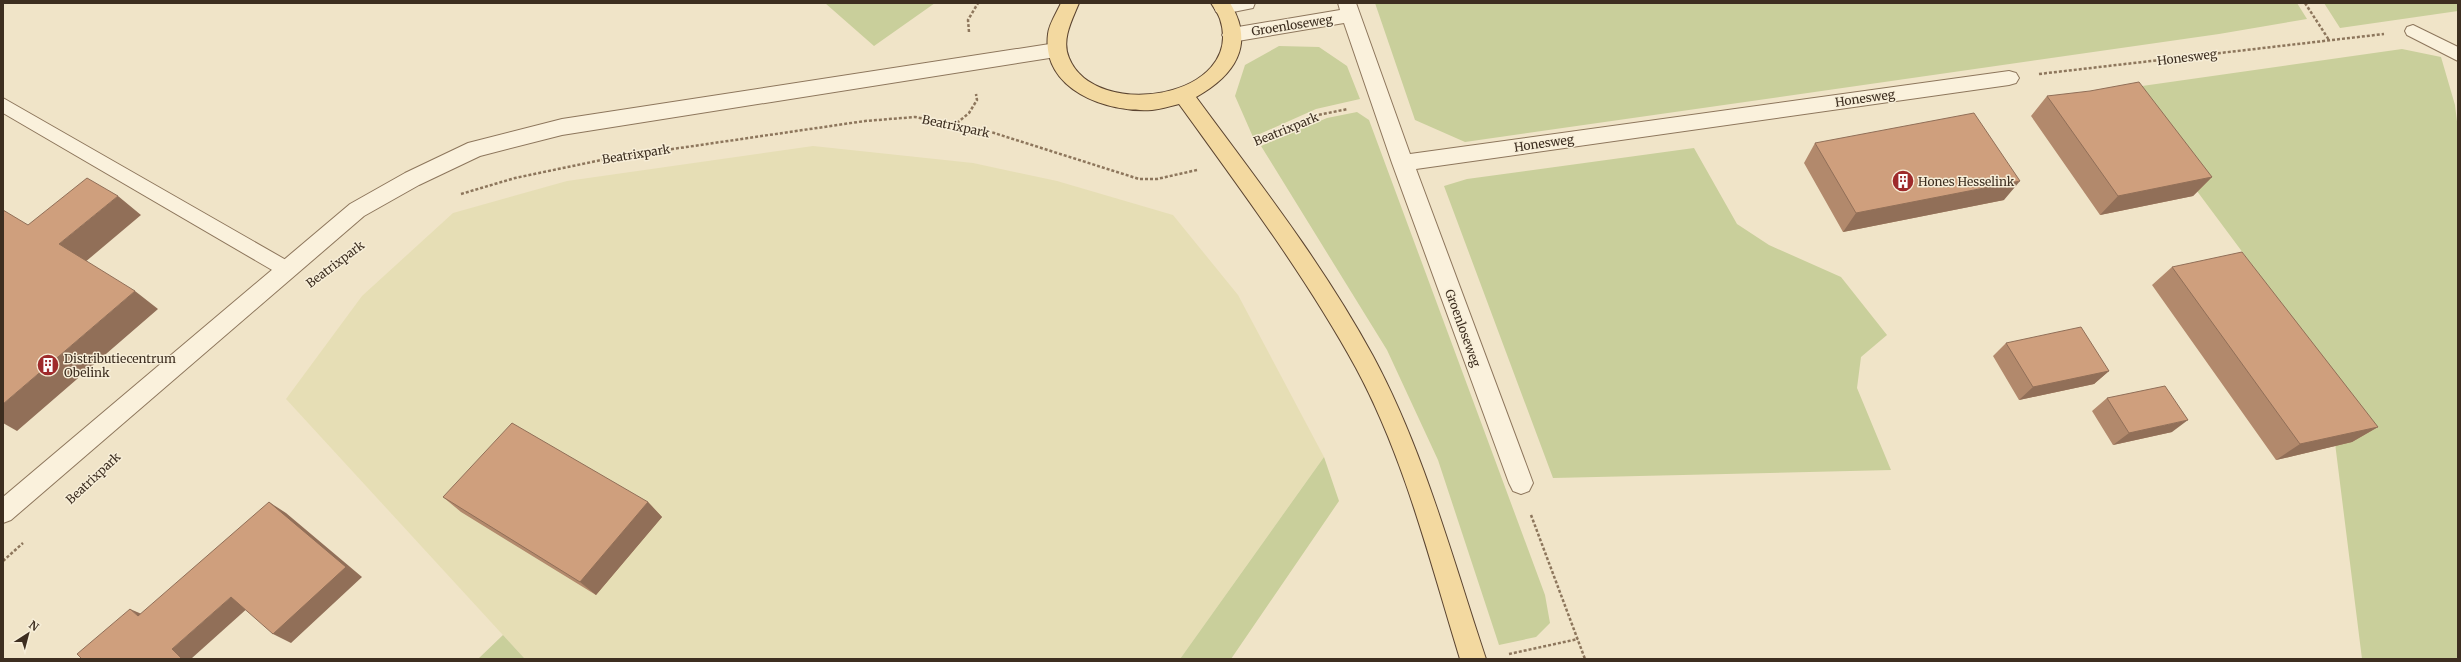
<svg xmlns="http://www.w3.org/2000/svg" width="2461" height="662" font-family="Merriweather,serif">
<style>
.farmland{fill:#e6deb5}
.green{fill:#c9cf9b}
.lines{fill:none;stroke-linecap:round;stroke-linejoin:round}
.service-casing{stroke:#8d765c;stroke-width:2}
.minor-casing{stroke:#8d765c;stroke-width:2}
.tertiary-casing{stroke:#8d765c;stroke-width:2}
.primary-casing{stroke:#5b4430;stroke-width:2}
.path{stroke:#8d765c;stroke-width:2.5;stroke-dasharray:3 2;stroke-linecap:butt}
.service{fill:#faf1dc;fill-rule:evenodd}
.minor{fill:#faf1dc;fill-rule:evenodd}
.tertiary{fill:#faf1dc;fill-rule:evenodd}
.primary{fill:#f3d9a0;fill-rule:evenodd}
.wall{fill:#b2896c}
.shaded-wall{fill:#916f58}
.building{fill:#cf9f7d;stroke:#916f58}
.labels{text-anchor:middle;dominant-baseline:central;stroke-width:3;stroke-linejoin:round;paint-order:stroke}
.street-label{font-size:12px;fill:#3d2e20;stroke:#f7eed8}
.poi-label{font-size:12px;fill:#3d2e20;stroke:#f7eed8;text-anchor:start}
</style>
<rect width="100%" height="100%" fill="#f0e4c8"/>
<path class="farmland" d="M813 146 973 163 1057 181 1173 215 1238 295 1324 457 1180 659H525L286 399 362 296 453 213 567 181Z"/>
<path class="green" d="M825 3H935L874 46Z
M1375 3H2297L2307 19 2219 34 1465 142 1415 120Z
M2324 3H2458V11L2340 28Z
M1279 46 1319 47 1347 66 1360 99 1316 109 1253 137 1235 96 1245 65Z
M2402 49 2441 57 2455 105 2458 130V659H2362L2325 363 2121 89Z
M1357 112 1369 120 1545 595 1550 623 1536 637 1499 645 1438 460 1387 350 1261 146 1327 118Z
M1694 148 1737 224 1769 245 1841 277 1887 335 1861 357 1857 388 1891 470 1553 478 1444 186 1467 179Z
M1324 457 1339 501 1231 659H1180Z
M503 635 525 659H478Z"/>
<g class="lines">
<g class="service-casing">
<path id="service" d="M2413 25 2458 47V61L2407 35 2405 31 2407 27Z
M3 98 293 264 295 269 293 274 286 277 279 274 3 113Z"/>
</g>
<g class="minor-casing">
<path id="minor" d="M1216 3H1255L1253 8 1223 14 1216 12 1214 7Z
M1338 3H1356L1410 154 2009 71 2016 73 2019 78 2016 83 2009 85 1416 169 1533 483 1529 491 1521 494 1513 491 1509 483 1392 163 1344 23 1232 42 1225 40 1222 35 1225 30 1232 28 1340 10Z"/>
</g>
<g class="tertiary-casing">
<path id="tertiary" d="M1056 43 1063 45 1066 50 1063 55 1056 57 562 135 480 156 419 185 364 216 11 520 3 523V497L350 204 405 173 468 143 562 119Z"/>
</g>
<g class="primary-casing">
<path id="primary" d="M1061 3H1079C1072 20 1061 40 1069 58 1095 122 1246 98 1220 19 1218 13 1214 8 1211 3H1230C1256 45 1234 76 1196 97 1258 181 1323 264 1373 356 1424 451 1452 557 1486 659H1460C1430 562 1405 459 1356 368 1305 275 1241 190 1179 104 1170 106 1161 109 1152 110 1107 113 1041 90 1048 34 1049 24 1057 12 1061 3Z"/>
</g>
<path class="path" d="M2305 3 2329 40
M969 32 968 20 978 3
M2039 74 2384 34
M957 123 969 113 977 100 976 94
M1259 140 1318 115 1348 109
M461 194 515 178 611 158 865 121 915 117 991 132 1139 179H1157L1197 170
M1531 515 1585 659
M3 561 23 543
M1509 654 1578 639"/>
<use href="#service" class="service"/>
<use href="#minor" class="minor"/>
<use href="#tertiary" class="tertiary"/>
<use href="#primary" class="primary"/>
</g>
<path class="wall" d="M2047 96 2212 177 2193 196 2100 215 2031 116Z
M1815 143 2004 200 1843 232 1804 163Z
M2172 267 2378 427 2352 442 2276 460 2152 285Z
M2006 343 2109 371 2094 384 2019 400 1993 356Z
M2107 398 2172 432 2113 445 2092 411Z
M443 497 648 502 662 517 596 595 461 512Z"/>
<path class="shaded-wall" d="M2212 177 2193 196 2100 215 2118 196Z
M2020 181 2004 200 1843 232 1856 213Z
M118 196 141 215 84 263 59 244Z
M135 291 158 309 17 431 3 423V404Z
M2109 371 2094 384 2019 400 2033 387Z
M2188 420 2172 432 2113 445 2129 433Z
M2378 427 2352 442 2276 460 2300 444Z
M269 502 286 513 362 577 291 643 273 634Z
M648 502 662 517 596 595 580 582Z
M231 597 250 606 192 658 193 659H182L172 649Z
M130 609 151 618 138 616Z"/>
<path class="building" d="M2139 82 2212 177 2118 196 2047 96 2090 91Z
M1974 113 2020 181 1856 213 1815 143Z
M87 178 118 196 59 244 135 291 3 404V210L28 225Z
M2242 252 2378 427 2300 444 2172 267Z
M2081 327 2109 371 2033 387 2006 343Z
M2165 386 2188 420 2129 433 2107 398Z
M512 423 648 502 580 582 443 497Z
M269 502 346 567 273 634 231 597 172 649 182 659H82L77 654 130 609 138 616Z"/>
<defs>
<g id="building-disc" transform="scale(1.15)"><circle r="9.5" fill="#9e2a2b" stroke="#f7eed8"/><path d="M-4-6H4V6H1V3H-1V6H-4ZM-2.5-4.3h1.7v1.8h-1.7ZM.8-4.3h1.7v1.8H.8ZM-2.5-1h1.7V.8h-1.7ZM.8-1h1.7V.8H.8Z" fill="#fff"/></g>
</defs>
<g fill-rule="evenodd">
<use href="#building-disc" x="1903" y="181"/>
<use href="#building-disc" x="48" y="365"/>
</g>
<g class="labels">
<g class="street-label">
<text transform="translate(1292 25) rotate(-9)">Groenloseweg</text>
<text transform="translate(2187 57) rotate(-7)">Honesweg</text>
<text transform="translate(1865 98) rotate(-8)">Honesweg</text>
<text transform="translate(956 126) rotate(12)">Beatrixpark</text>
<text transform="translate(1286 129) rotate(-22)">Beatrixpark</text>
<text transform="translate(1544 143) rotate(-8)">Honesweg</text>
<text transform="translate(636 154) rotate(-9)">Beatrixpark</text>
<text transform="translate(335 264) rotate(-37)">Beatrixpark</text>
<text transform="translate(1463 328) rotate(70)">Groenloseweg</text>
<text transform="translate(93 478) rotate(-43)">Beatrixpark</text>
</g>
<g class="poi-label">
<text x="1918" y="181">Hones Hesselink</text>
<text x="64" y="358">Distributiecentrum<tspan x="64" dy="14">Obelink</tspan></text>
</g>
</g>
<rect width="2461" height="662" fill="none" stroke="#3d2e20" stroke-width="8"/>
<g transform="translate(28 634) rotate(36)" stroke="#f7eed8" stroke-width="3" paint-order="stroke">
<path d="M0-3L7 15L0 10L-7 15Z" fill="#3d2e20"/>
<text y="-6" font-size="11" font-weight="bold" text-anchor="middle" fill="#3d2e20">N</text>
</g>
</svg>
